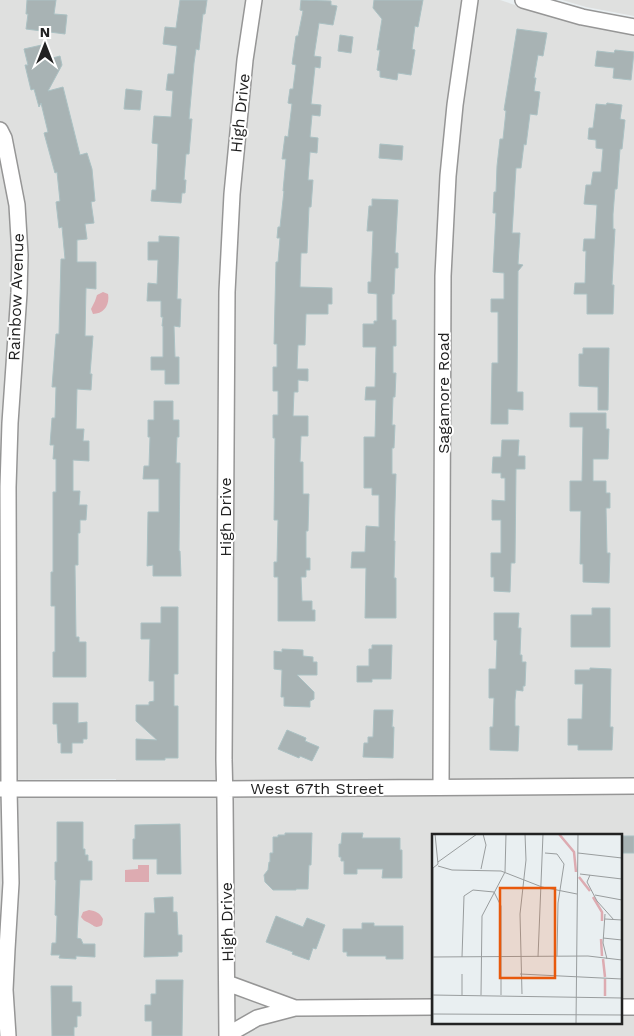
<svg xmlns="http://www.w3.org/2000/svg" width="634" height="1036" font-family="'Work Sans',sans-serif">
<style>
.residential{fill:#dfe0df;fill-rule:evenodd}
.water{fill:#ddabb1}
.building{fill:#a8b3b4;stroke:#abc1c3}
.lines{fill:none;stroke-linecap:round;stroke-linejoin:round}
.minor-casing{stroke:#969696;stroke-width:18}
.minor{stroke:#fff;stroke-width:15}
.labels{text-anchor:middle;dominant-baseline:central;stroke-width:4;stroke-linejoin:round;paint-order:stroke}
.street-label{font-size:16px;fill:#222;stroke:#fff}
.inset-river{fill:none;stroke:#ddabb1;stroke-width:2.5}
.inset-road{fill:none;stroke:#999d9e;stroke-width:1}
.view{fill:#e8590c;fill-opacity:0.15;stroke:#e8590c;stroke-width:2.5}
.inset-edge{fill:none;stroke:#222;stroke-width:2.5}
</style>
<rect width="100%" height="100%" fill="#e9eff1"/>
<path class="residential" d="M0 0H500L518 6 599 28 634 34V1036H0V798L116 797V779L0 780ZM433 835H620V1022H433Z
M562 0H634V16L586 7Z"/>
<path class="water" d="M103 292 108 294C110 305 104 314 93 314L91 309 95 301 97 295Z
M138 865H149V882H125V870L138 869Z
M89 910C96 911 100 913 103 919L102 925C95 929 95 926 89 923 85 921 84 921 81 917L83 912Z"/>
<path class="building" d="M27 0H56L54 14 67 15 65 34 26 29 28 14H26Z
M180 0H207L205 14H203L199 50 196 49 194 63 189 119H192L189 154H186L184 180H186L185 193H182L181 203 151 201 152 190H156L158 144 152 143 154 116 171 117 173 91 166 90 168 74H174L177 46 163 44 165 27 176 28Z
M301 0 331 1V5L337 6 333 25 319 23 314 56 321 57 320 68 315 67 311 104 321 105 320 116 312 115 310 137 318 138 317 153 310 152 308 180H313L311 207H309L307 253H301L300 287 332 288V304H328V314H306L305 345H298L297 369H308V381L298 380V392H294L293 416H308V436H301L300 462H303V494H309L308 531H306V558H310V570H306V577H301L302 601H312V610H315V621H278V577H274V562H277L278 520H274L275 438H273V415H278V391H273V367H277V344H274L276 262H278L280 238H277L278 227H280L284 191H283L286 159H282L285 136 288 137 292 104 288 103 290 89H293L296 65 292 64 296 36H298L303 11 300 10Z
M374 0H423L418 27 415 26 412 49 415 50 411 75 398 73 397 80 380 77V71L377 70 380 50H377L382 19 373 8Z
M517 29 547 33 543 56 538 55 534 78H536L534 91 540 92 537 115 530 114 526 145 524 144 521 168H516L512 233H520L518 264 523 265 518 271 517 392H523V410L508 409V424H491L492 363H498V312H491V299H504V273L493 272 496 213H493L494 192H496L497 166 500 139H503L506 111 504 110Z
M340 35 353 37 351 53 338 51Z
M46 44 49 59 60 56 62 65 48 91 63 87 80 155 87 153 92 169 95 201 91 202 94 223 85 224 87 239 77 240V262H96V289L86 288 85 336H93L90 374H92L91 390 77 389 76 429H84L83 441H89V461L73 460V491H80L79 505H87L86 520H80V533H78V565H75L76 637H79V642H86V677H53V652H55V606H51V572H53V492H56V459H53L54 445H50L52 418H55L56 387H52L56 334H59L61 259H65L62 227 59 228 56 202 60 201 57 172 55 173 44 133 48 132 41 103 39 107 34 89 31 90 25 65H28L24 49Z
M615 50 634 52 631 80 613 78 614 68 595 66 597 51 614 53Z
M126 89 142 91 140 110 124 109Z
M607 103 622 105 620 119 625 120 622 149H620L617 189H615L613 214V229H615L612 285H614L613 314H587V294H574L575 283H585L586 251H583L584 239H595L597 205 584 204 586 185H591L593 172H601L603 149 596 148V140L588 139 589 128H593L596 104 606 105Z
M380 144 403 146 402 160 379 158Z
M372 199 398 200 395 253H398V268H395L394 294H392V320H396V346H393V373H396L395 397H393L392 425H395L394 448H392V474H396L394 541H395L394 578H396V618H365L366 568H351L352 552H365L366 526 379 527V495H372V488H364V437H375L376 400H365L366 387H375L376 347H363V324H374V321H377V294L368 293V282H371L373 231H367L369 206H372Z
M159 236 179 237 177 299H181L180 327 174 326 175 357H179V384H165V370H151V357H163V326H162L163 317H161V301H147L148 283 157 284 158 260H148V242H159Z
M583 348H609L608 410H598V387L579 386V354H583Z
M154 401H173V420H179V437H177L176 463H180L179 551H180L181 576H153V565L147 566 148 512H159V479H143L144 466H149L150 437H148V420H154Z
M570 413H606V429H609L608 459H593V481H606V493H610V508H606L607 553H610L609 583 583 582V564H580L581 511H570V481H582L583 427H570Z
M502 440H519L518 456H525V469H516L515 563H511L510 592 494 591V577H491V553H501V520H492V500L505 501V478H501V473H492L493 457H501Z
M161 607H178V674H174V706H178V758H165V760H136V739L157 740 136 721V705H149V702L154 701V681H149L150 639H141V623H161Z
M592 608H610V647H571V615H592Z
M494 613H519L518 628H521L520 655H522V662H526L525 686H523V691L516 690 515 700V726H519L518 751 490 750V727H493L494 698H489V669H496L497 640H494Z
M372 645H392L391 679H372V682H357V666H369V649H372Z
M282 649 303 650V656L313 657V662H317V675H297L314 692V699L310 701V707L284 706V697H281L282 670 274 669V651L282 652Z
M590 668 611 669 610 727H613L612 750H578V745H568V719H582L583 684H575V670H590Z
M53 703H78V723L87 722V739H83V743H72V753H61V743H58L57 724H53Z
M374 710H393L392 727H394L393 758 363 757 364 743H368V737H373Z
M287 730 306 738 305 741 319 747 312 761 300 756 299 758 278 749Z
M57 822H83V849H85V855H88V861H92V880H80L77 938 81 939 83 944H95V957L76 956V959L59 958 60 955H51L52 943H56L57 916 55 915 56 880H55V862H57Z
M180 824 181 874H157V859H133V839H135V825Z
M285 833H312L311 865H309L308 889H296V890H273L265 882 264 875 268 870 269 862H270V853H273V837H278V835H285Z
M342 833H363L362 838H400V850H402V878H382L383 869H357V874H344V861H341V857H339V844H341Z
M622 836H634V853H621Z
M173 897V912H177L178 935H182V952H178V956L144 957 145 913H155L154 898Z
M276 916 303 927 307 918 325 925 316 949 313 948 309 960 292 954 293 952 266 942Z
M362 923H374V926H403V959H386V956H347V952H343V929H362Z
M156 980H183L182 1036H152V1021H145V1005H151V994H156Z
M51 986H72V1002H81V1016H77V1027H74V1036H52Z"/>
<g class="lines">
<g class="minor-casing">
<path id="minor" d="M523 0 582 17 634 27
M0 130 4 138 17 205 20 255 19 293 10 423 8 487 9 789 11 883 7 949 5 990 8 1036
M441 787 443 276 448 176 455 105 470 0
M1 789H225L634 786
M227 983 295 1008
M620 1007H634
M227 1036 225 801 224 760 227 292 232 194 245 60 254 0
M231 1036 236 1030 257 1018 295 1008 433 1007"/>
</g>
<use href="#minor" class="minor"/>
</g>
<g class="labels">
<g class="street-label">
<text transform="translate(240 113) rotate(-84)">High Drive</text>
<text transform="translate(16 297) rotate(-88)">Rainbow Avenue</text>
<text transform="translate(443 393) rotate(-90)">Sagamore Road</text>
<text transform="translate(225 517) rotate(-90)">High Drive</text>
<text x="317" y="788">West 67th Street</text>
<text transform="translate(227 922) rotate(-91)">High Drive</text>
</g>
</g>
<g transform="translate(432 834)">
<rect width="190" height="190" fill="#e9eff1"/>
<path class="inset-river" d="M127 0 142 18 144 38M147 43 158 57M161 63 170 78V87M169 105 170 122M171 125 173 143M173 162V145"/>
<path class="inset-road" d="M113 19 125 20 132 30 126 69 125 122M146 19 190 24M6 28 45 0M6 32 20 36 69 37 110 53 145 60M1 34 6 30 3 0M49 35 54 11 51 0M148 40 190 45M158 41 155 48 165 67 182 86M163 61 190 66M173 80 171 109 175 125M173 85 190 86M171 104 190 106M0 123 156 122 190 126M30 123 32 62 41 56 62 58 69 72V161M106 123 111 0M88 140 190 145M90 160 88 80 94 26 93 0M0 161 190 164M30 161V140M49 161 50 82 73 38 74 0M0 180 190 181M1 190V34M144 190 146 0"/>
<path class="view" d="M68 54H123V144H68Z"/>
<rect width="190" height="190" class="inset-edge"/>
</g>
<g transform="translate(45 45)" stroke="#ffffff" stroke-width="4" paint-order="stroke">
<path d="M0-4L9 19L0 12L-9 19Z" fill="#222222"/>
<text y="-8" font-size="14" font-weight="bold" text-anchor="middle" fill="#222222">N</text>
</g>
</svg>
